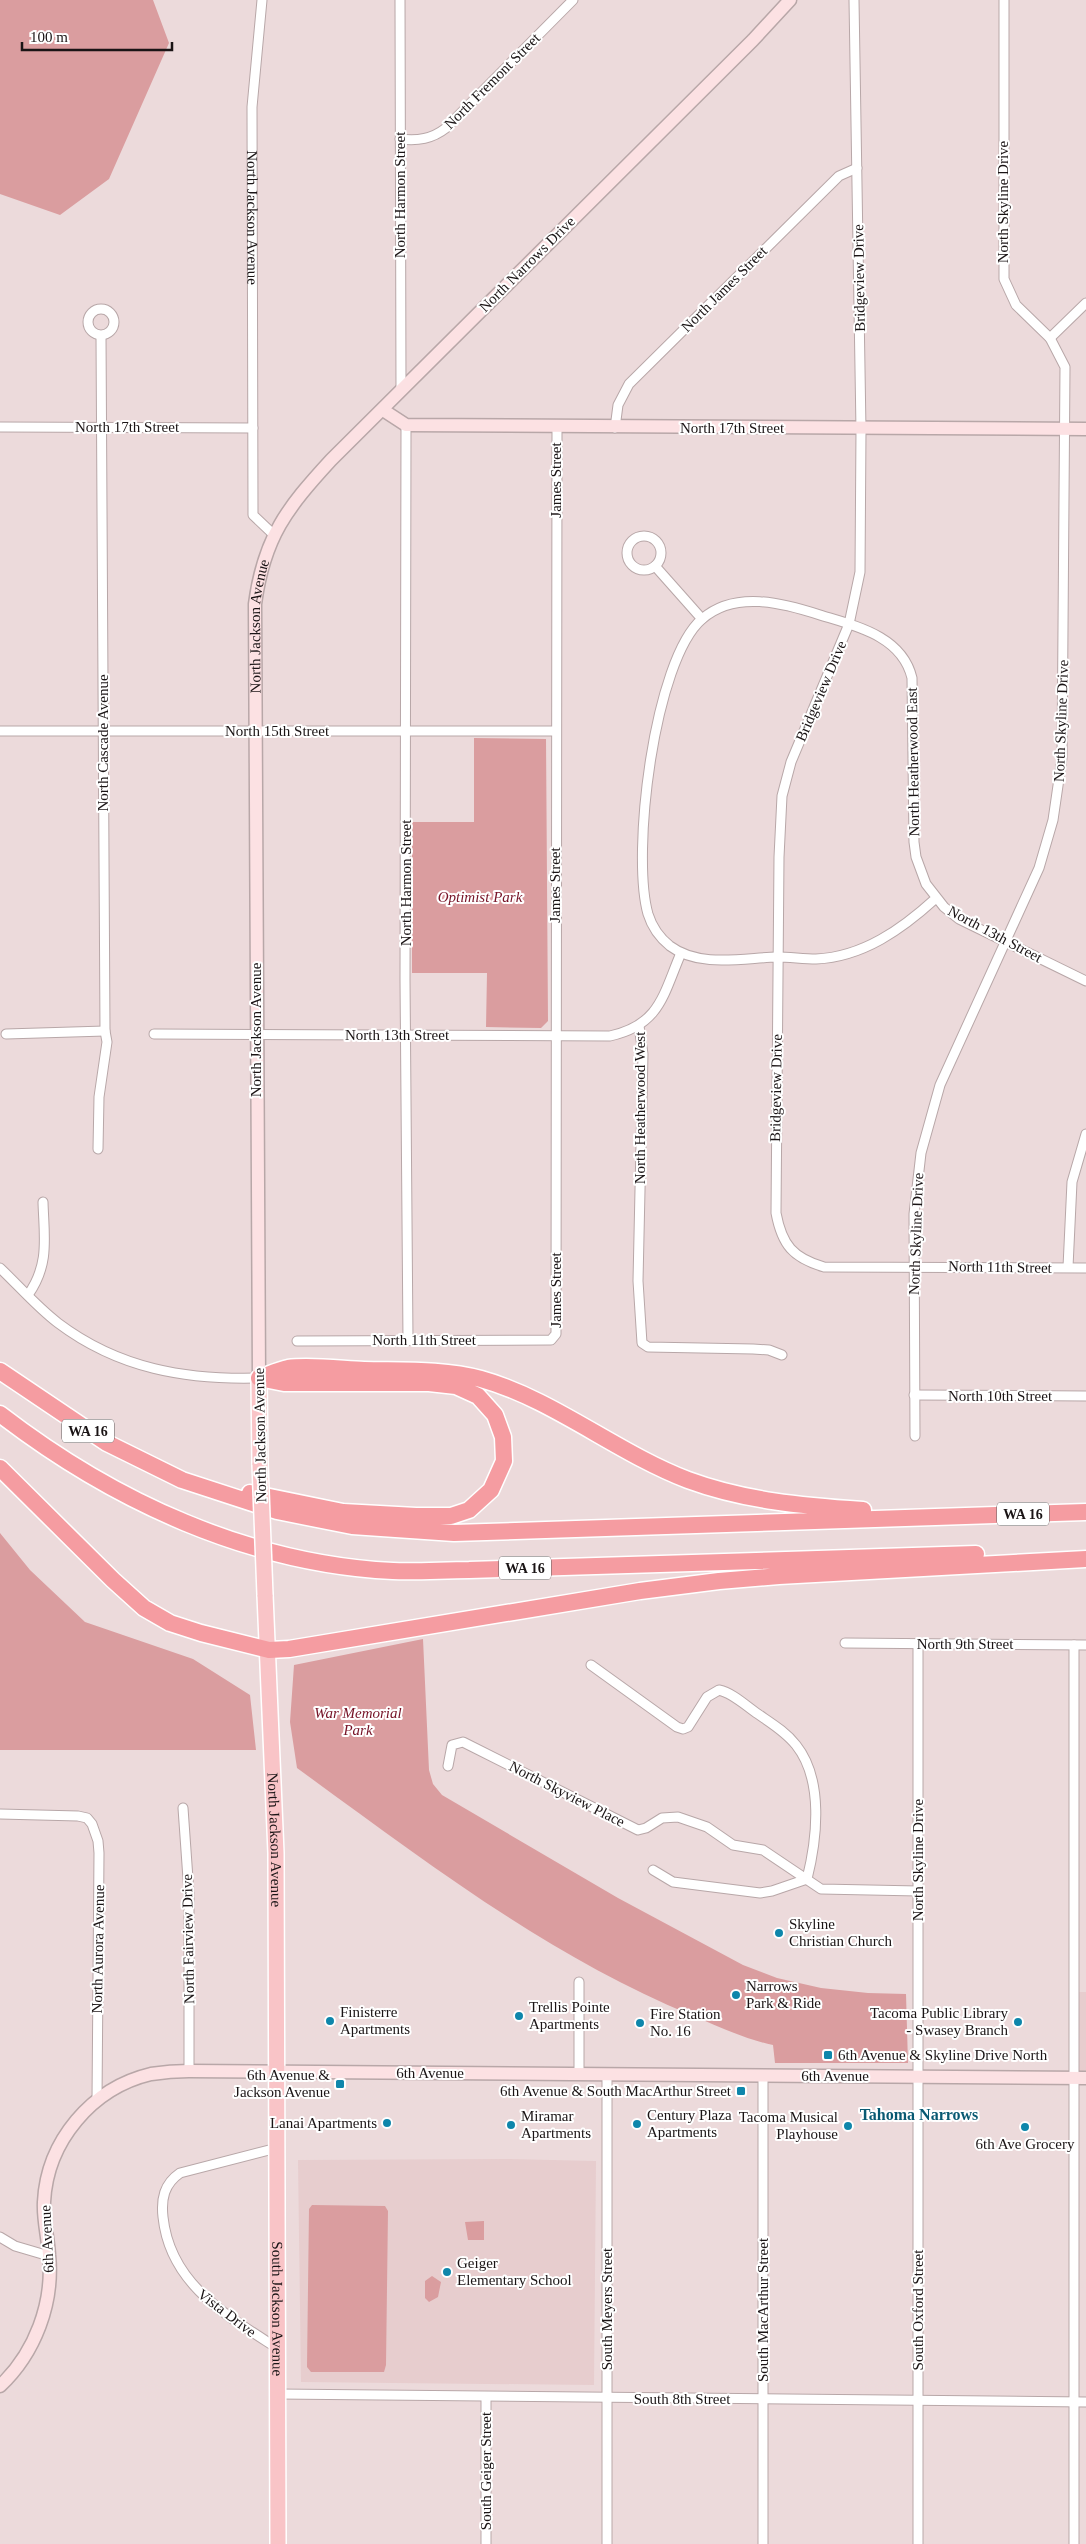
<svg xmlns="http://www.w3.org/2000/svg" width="1086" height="2544" font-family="Georgia,serif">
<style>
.built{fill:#e7cdce}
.green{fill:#da9d9f}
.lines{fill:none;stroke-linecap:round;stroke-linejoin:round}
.street-casing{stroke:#b8a7a8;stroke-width:11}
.secondary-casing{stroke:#b8a7a8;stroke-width:15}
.primary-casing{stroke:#fff;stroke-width:18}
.highway-casing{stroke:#fff;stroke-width:19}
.street{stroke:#fff;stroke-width:9}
.secondary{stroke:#fce1e3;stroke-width:12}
.primary{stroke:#f9c4c7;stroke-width:15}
.highway{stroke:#f59ca1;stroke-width:16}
.primary-bridge-casing{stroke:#fff;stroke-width:18;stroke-linecap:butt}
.primary-bridge{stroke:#f9c4c7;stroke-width:15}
.poi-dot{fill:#0e86ab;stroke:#fff;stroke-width:2}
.labels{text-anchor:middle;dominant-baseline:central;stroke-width:4;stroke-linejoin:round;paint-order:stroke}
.shield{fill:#fff;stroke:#5f5a5b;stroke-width:1}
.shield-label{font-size:14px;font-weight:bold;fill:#1a1415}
.street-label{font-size:15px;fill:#1a1415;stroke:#fff}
.park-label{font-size:15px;font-style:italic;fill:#761226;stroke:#fff}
.poi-label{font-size:15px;fill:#1a1415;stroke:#fff;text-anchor:start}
.neighbourhood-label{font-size:16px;font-weight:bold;fill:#085972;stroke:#fff}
</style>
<rect width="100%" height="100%" fill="#ecdadb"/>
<path class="built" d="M1074 1992H1086V2078H1074Z
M508 2159 596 2161 594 2385 301 2382 298 2160Z"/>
<path class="green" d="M0 0H153L169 43 109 179 60 215 0 194Z
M474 738 546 739 548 1021 541 1028 486 1027 487 973H412V822H474Z
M0 1533 30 1570 85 1622 193 1659 250 1695 256 1750H0Z
M423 1639 429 1770 433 1784 442 1795 618 1898 743 1965 777 1978 821 1988 868 1993 906 1994 908 2063H775L773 2045C744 2039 718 2026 691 2015 548 1956 422 1859 297 1768L290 1722 294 1665Z
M312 2205 385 2206 388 2211 386 2365 384 2372H311L307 2367 309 2209Z
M484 2221V2240H468L465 2222Z
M432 2276 441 2282 438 2297 429 2302 425 2298V2281Z"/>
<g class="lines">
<g class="street-casing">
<g id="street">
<path id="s1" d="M262 0 252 107 253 515 273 534"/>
<path d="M400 0 401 390"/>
<path d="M854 0 861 430 860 572 849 624 791 762 782 796 779 857 776 1213C782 1245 793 1258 824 1267L1086 1268"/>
<path d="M400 139C418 141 432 139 446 128L573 0"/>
<circle cx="101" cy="322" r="13"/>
<path d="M1050 338 1086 303"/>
<path d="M406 425 405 979 408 1340"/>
<path d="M0 427 253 428"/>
<path d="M615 428 618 405 629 384 839 176 857 168"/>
<circle cx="644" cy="553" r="17"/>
<path d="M655 566 702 619"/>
<path d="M0 731H555"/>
<path d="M935 899C902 929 863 957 816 959 803 959 790 957 777 957 743 958 699 968 670 946 660 938 652 927 648 914 631 854 654 660 702 619 735 590 783 603 820 615 856 626 902 636 912 678L914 842 916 857 926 884 944 907 959 919 1086 981"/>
<path d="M639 1026 643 1054 638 1281 642 1343 648 1347 753 1349 769 1350 782 1355"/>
<path d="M6 1034 105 1031"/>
<path d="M154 1034 610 1036C660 1025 663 995 681 953"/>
<path d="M98 1149 99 1097 107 1042 105 1031 101 336"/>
<path d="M1068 1267 1072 1182 1086 1134"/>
<path d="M0 1268C19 1286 37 1307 58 1323 119 1369 186 1380 259 1378"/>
<path d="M28 1295C50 1264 44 1237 43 1202"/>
<path d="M297 1341 551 1340 556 1334 557 427"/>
<path d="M914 1395 1086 1396"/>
<path d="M915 1436 914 1214 921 1153 940 1085 1039 868 1053 820 1062 758 1065 367 1050 338 1016 305 1004 279V0"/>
<path d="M845 1643 1086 1645"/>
<path d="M591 1665 677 1727 683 1729 688 1727 707 1697 719 1690C733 1693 746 1706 758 1714 771 1723 786 1732 796 1745 824 1780 817 1839 807 1879"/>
<path d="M448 1766 452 1745 463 1742 638 1830 646 1828 662 1818 678 1817 707 1827 733 1845 763 1850 821 1889 918 1891"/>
<path d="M183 1808 189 1893V2071"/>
<path d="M0 1814 78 1816 87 1818 92 1824 98 1841 99 1853 97 2100"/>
<path d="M653 1870 673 1882 760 1893 772 1891 807 1879"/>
<path d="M579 2074V1982"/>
<path d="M607 2075V2544"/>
<path d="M763 2076V2544"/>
<path d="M277 2148 180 2173C164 2184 161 2199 163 2217 170 2284 226 2315 277 2348"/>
<path d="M0 2237 15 2246 49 2256"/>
<path d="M277 2394 1086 2402"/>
<path d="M486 2397V2544"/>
<path d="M918 2544V1644"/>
<path d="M1074 2544V1645"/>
</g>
</g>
<g class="secondary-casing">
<g id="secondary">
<path d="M383 410 406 425 1086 429"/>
<path id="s2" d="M259 1378 255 604C264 537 287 508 331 460L753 40 790 0"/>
<path d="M0 2386C35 2353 54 2303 49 2255 48 2237 43 2220 44 2202 47 2141 92 2088 151 2074 164 2072 177 2071 189 2071L1086 2078"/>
</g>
</g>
<g class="primary-casing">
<g id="primary">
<path d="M259 1378 260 1464"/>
<path id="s3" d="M265 1595 276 1853 278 2544"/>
</g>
</g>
<g class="highway-casing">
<path id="highway" d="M0 1371 107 1443 182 1480 277 1511 352 1526 454 1533 1086 1512
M259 1378C268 1375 278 1370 288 1368 310 1365 341 1369 364 1370 403 1371 443 1369 481 1379 553 1399 617 1453 688 1480 745 1501 803 1506 863 1510
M0 1414C113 1501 249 1564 393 1571 418 1572 444 1570 469 1570L976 1554
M0 1468 113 1580 144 1608 170 1623 201 1633 269 1650 289 1649 640 1591 719 1581 779 1576 1086 1559
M250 1493 343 1512 416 1516H451L469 1510 491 1490 504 1461 503 1437 495 1415 478 1396 456 1386 429 1383H284L259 1378"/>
</g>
<use href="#street" class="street"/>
<use href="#secondary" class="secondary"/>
<use href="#primary" class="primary"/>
<use href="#highway" class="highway"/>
<g class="primary-bridge-casing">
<path id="primary-bridge" d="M260 1464 265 1595"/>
</g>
<use href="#primary-bridge" class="primary-bridge"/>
</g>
<g class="poi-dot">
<circle cx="779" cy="1933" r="5"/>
<circle cx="736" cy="1995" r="5"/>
<circle cx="519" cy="2016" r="5"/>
<circle cx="330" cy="2021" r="5"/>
<circle cx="1018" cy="2022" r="5"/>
<circle cx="640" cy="2023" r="5"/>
<rect x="823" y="2050" width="10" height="10" rx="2.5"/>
<rect x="335" y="2079" width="10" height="10" rx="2.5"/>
<rect x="736" y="2086" width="10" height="10" rx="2.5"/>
<circle cx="387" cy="2123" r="5"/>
<circle cx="637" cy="2124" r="5"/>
<circle cx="511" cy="2125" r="5"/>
<circle cx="848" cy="2126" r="5"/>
<circle cx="1025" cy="2127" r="5"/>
<circle cx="447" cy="2272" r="5"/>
</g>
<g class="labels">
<g class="shield">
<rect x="62" y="1419.5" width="52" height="23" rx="4"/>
<rect x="997" y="1502.5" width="52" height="23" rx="4"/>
<rect x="499" y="1556.5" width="52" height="23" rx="4"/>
</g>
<g class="shield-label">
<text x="88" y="1431">WA 16</text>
<text x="1023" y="1514">WA 16</text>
<text x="525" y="1568">WA 16</text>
</g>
<g class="street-label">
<text transform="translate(492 81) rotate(-45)">North Fremont Street</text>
<text transform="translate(400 195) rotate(-90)">North Harmon Street</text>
<text transform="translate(1003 202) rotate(-90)">North Skyline Drive</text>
<text stroke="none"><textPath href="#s1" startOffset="218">North Jackson Avenue</textPath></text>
<text transform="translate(527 264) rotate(-45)">North Narrows Drive</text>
<text transform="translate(859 278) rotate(-91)">Bridgeview Drive</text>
<text transform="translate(724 289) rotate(-45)">North James Street</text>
<text x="127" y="427">North 17th Street</text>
<text x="732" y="428">North 17th Street</text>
<text transform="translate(556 480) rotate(-90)">James Street</text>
<text stroke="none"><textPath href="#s2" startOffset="752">North Jackson Avenue</textPath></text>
<text transform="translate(821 691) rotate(-67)">Bridgeview Drive</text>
<text transform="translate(1061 721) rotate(-88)">North Skyline Drive</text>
<text x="277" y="731">North 15th Street</text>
<text transform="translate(103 743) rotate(-90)">North Cascade Avenue</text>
<text transform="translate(913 762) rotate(-91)">North Heatherwood East</text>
<text transform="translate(406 883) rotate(-90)">North Harmon Street</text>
<text transform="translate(555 885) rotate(-90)">James Street</text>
<text transform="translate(995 934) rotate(28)">North 13th Street</text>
<text transform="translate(256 1030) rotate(-90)">North Jackson Avenue</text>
<text x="397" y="1035">North 13th Street</text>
<text transform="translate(776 1088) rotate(-89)">Bridgeview Drive</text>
<text transform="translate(640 1108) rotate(-90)">North Heatherwood West</text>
<text transform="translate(916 1234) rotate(-88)">North Skyline Drive</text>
<text transform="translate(1000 1267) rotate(1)">North 11th Street</text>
<text transform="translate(556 1290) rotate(-90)">James Street</text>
<text x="424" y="1340">North 11th Street</text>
<text x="1000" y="1396">North 10th Street</text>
<text transform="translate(260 1435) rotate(-91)">North Jackson Avenue</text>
<text x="965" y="1644">North 9th Street</text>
<text transform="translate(567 1794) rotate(27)">North Skyview Place</text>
<text stroke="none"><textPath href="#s3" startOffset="245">North Jackson Avenue</textPath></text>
<text transform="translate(918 1860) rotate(-90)">North Skyline Drive</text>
<text transform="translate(188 1939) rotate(-91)">North Fairview Drive</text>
<text transform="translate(98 1949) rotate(-89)">North Aurora Avenue</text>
<text x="430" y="2073">6th Avenue</text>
<text x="835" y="2076">6th Avenue</text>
<text transform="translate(47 2239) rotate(-93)">6th Avenue</text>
<text stroke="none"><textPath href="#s3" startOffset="714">South Jackson Avenue</textPath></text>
<text transform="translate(607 2309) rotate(-90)">South Meyers Street</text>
<text transform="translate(763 2310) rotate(-90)">South MacArthur Street</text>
<text transform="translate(918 2310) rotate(-90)">South Oxford Street</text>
<text transform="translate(227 2313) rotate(37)">Vista Drive</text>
<text x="682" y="2399">South 8th Street</text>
<text transform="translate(486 2471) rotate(-90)">South Geiger Street</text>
</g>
<g class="park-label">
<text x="480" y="897">Optimist Park</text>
<text x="358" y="1713">War Memorial<tspan x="358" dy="17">Park</tspan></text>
</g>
<g class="poi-label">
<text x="789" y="1924">Skyline<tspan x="789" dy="17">Christian Church</tspan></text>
<text x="746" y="1986">Narrows<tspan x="746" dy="17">Park &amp; Ride</tspan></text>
<text x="529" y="2007">Trellis Pointe<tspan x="529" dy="17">Apartments</tspan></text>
<text x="340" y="2012">Finisterre<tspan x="340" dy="17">Apartments</tspan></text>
<text x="1008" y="2013" text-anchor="end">Tacoma Public Library<tspan x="1008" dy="17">- Swasey Branch</tspan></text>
<text x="650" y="2014">Fire Station<tspan x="650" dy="17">No. 16</tspan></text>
<text x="838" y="2055">6th Avenue &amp; Skyline Drive North</text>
<text x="330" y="2075" text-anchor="end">6th Avenue &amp;<tspan x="330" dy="17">Jackson Avenue</tspan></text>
<text x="731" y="2091" text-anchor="end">6th Avenue &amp; South MacArthur Street</text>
<text x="647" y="2115">Century Plaza<tspan x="647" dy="17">Apartments</tspan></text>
<text x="521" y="2116">Miramar<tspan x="521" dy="17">Apartments</tspan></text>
<text x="838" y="2117" text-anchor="end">Tacoma Musical<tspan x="838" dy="17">Playhouse</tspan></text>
<text x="377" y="2123" text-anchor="end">Lanai Apartments</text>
<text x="1025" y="2144" text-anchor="middle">6th Ave Grocery</text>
<text x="457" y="2263">Geiger<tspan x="457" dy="17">Elementary School</tspan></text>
</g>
<g class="neighbourhood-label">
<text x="919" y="2114">Tahoma Narrows</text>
</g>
</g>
<path d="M22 42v8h150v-8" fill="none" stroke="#1a1415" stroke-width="2.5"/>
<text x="30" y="42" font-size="15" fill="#1a1415" stroke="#ffffff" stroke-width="4" paint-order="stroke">100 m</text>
</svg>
